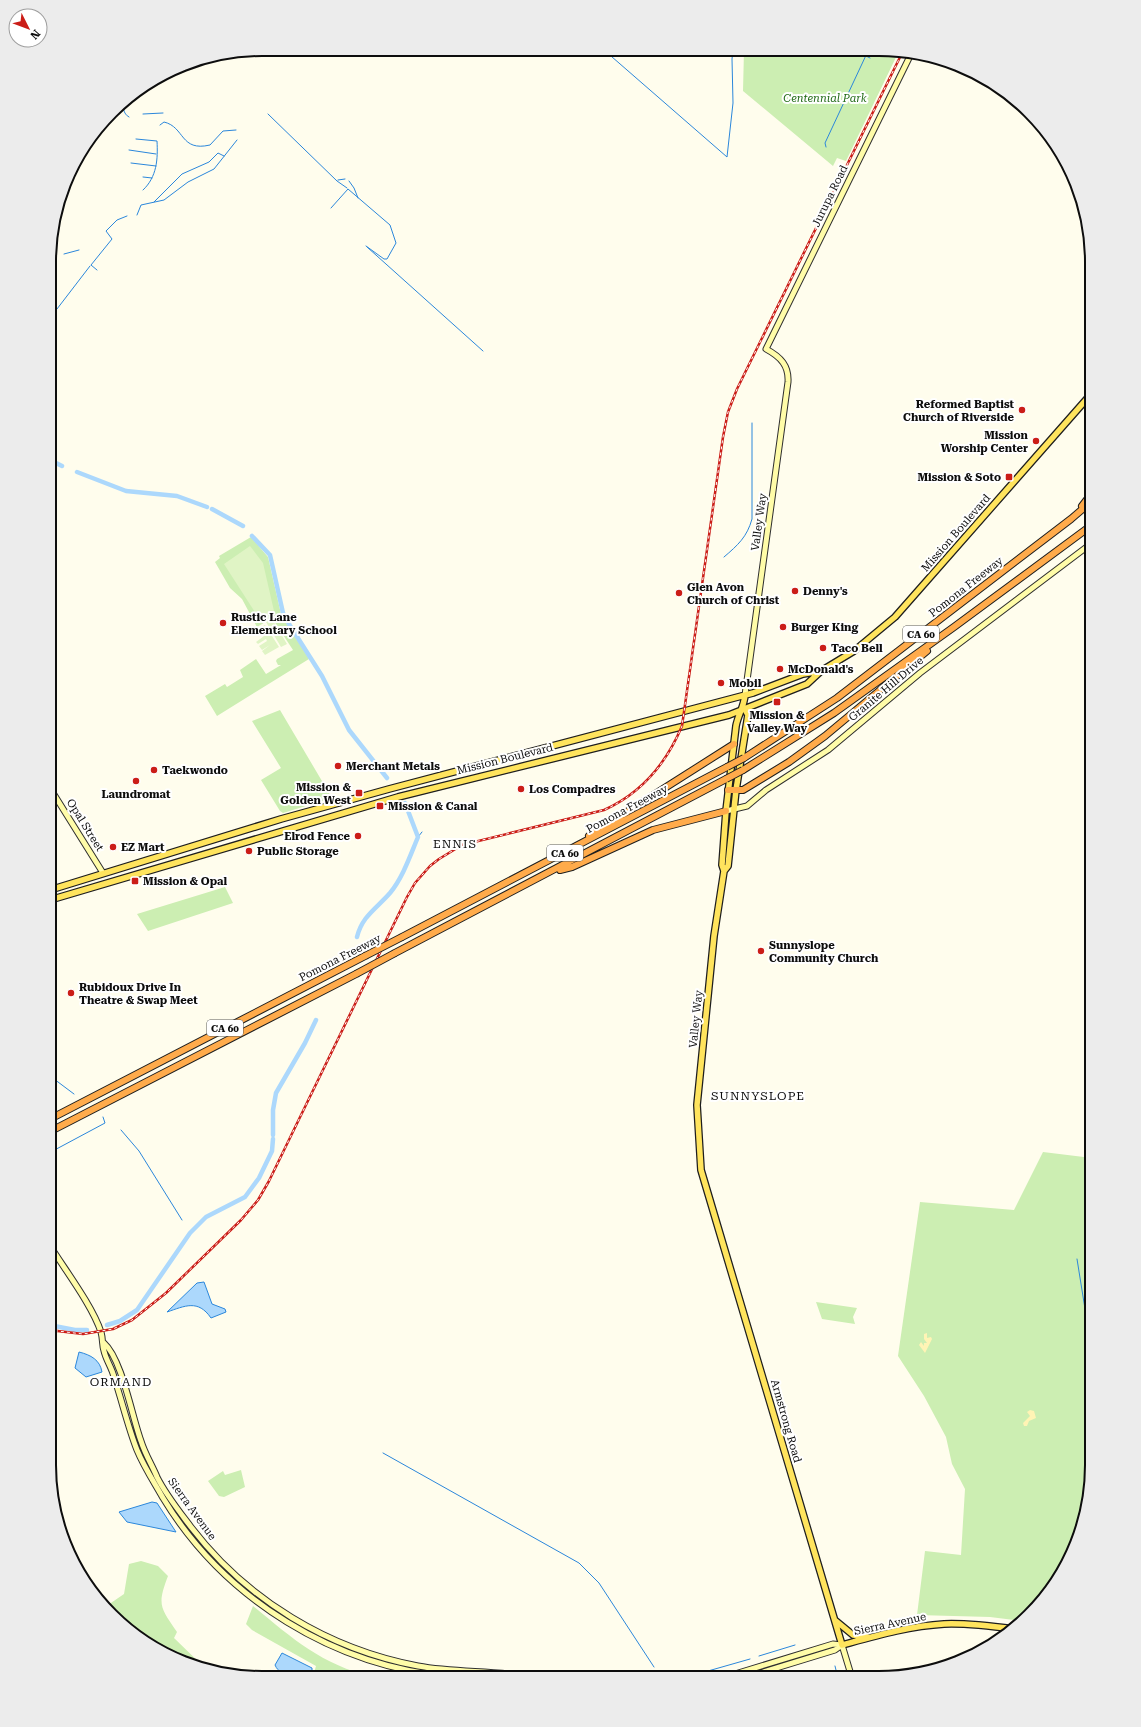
<svg xmlns="http://www.w3.org/2000/svg" width="1141" height="1727" font-family="'Roboto Serif',serif">
<style>
.green{fill:#cceeb2}
.sand{fill:#fff4b5}
.pitch{fill:#e0f4c5}
.water{fill:#acd8fc;stroke:#2b87db}
.lines{fill:none;stroke-linecap:round;stroke-linejoin:round}
.stream{stroke:#2b87db;stroke-width:1}
.canal{stroke:#acd8fc;stroke-width:4.5}
.secondary-casing{stroke:#2f2f2f;stroke-width:7}
.primary-casing{stroke:#1e1e1e;stroke-width:8}
.highway-casing{stroke:#1e1e1e;stroke-width:8}
.secondary{stroke:#fffca8;stroke-width:5}
.primary{stroke:#ffe45d;stroke-width:5.5}
.highway{stroke:#ffab4b;stroke-width:6}
.rail-casing{stroke:#cb1d17;stroke-width:2.5}
.rail{stroke:#fff;stroke-width:1;stroke-dasharray:3;stroke-linecap:butt}
.highway-bridge-casing{stroke:#1e1e1e;stroke-width:8;stroke-linecap:butt}
.highway-bridge{stroke:#ffab4b;stroke-width:6}
.poi-dot{fill:#cb1d17;stroke:#fff;stroke-width:1.5}
.labels{text-anchor:middle;dominant-baseline:central;stroke-width:4;stroke-linejoin:round;paint-order:stroke}
.shield{fill:#fff;stroke:#565656;stroke-width:1}
.shield-label{font-size:10px;font-weight:bold;fill:#0d0d0d}
.park-label{font-size:11px;font-style:italic;fill:#226b17;stroke:#fff}
.street-label{font-size:11px;fill:#0d0d0d;stroke:#fff}
.poi-label{font-size:11px;font-weight:bold;fill:#0d0d0d;stroke:#fff;text-anchor:start}
.neighbourhood-label{font-size:12px;letter-spacing:1px;fill:#0d0d0d;stroke:#fff}
.rim{fill:none;stroke:#0d0d0d;stroke-width:2}
</style>
<rect width="100%" height="100%" fill="#fffded"/>
<path class="green" d="M744 50 899 51 846 161 837 158 833 166 743 91Z
M251 537 268 557 281 614 309 659 217 716 205 696 225 684 227 687 243 677 240 670 256 659 266 674 281 665H278L276 661 277 659 293 650 272 618 257 627 242 599 230 588 215 562 220 558 219 556Z
M280 710 332 798 283 813 280 811 261 780 281 768 252 721Z
M225 887 233 903 148 931 137 914Z
M1043 1152 1092 1158V1479L1081 1534 1048 1595 1022 1621 990 1617 917 1615 925 1551 961 1555 965 1489 952 1464 946 1437 924 1396 898 1356 920 1202 1014 1210Z
M816 1302 857 1308 853 1317 855 1324 822 1319Z
M241 1470 245 1487 224 1497 219 1496 208 1481 223 1471 225 1475Z
M141 1561 158 1566 168 1576C157 1605 160 1607 177 1632L174 1638 205 1668 181 1662 132 1634 105 1607 124 1594 129 1564Z
M253 1606C293 1639 321 1664 372 1677L313 1676 316 1666 252 1630 246 1624Z"/>
<path class="sand" d="M924 1334 927 1333V1338L931 1337 932 1339 925 1353 919 1345 921 1342 924 1346V1343H927L924 1339Z
M1030 1410 1034 1411 1036 1418 1029 1421 1027 1426H1024L1023 1423 1030 1416 1027 1412Z"/>
<path class="pitch" d="M250 546 263 563 274 611 260 620 224 564Z
M272 619 287 644 281 647 266 622Z
M265 625 279 647 265 655 262 651 270 645 262 650 259 646 267 641 266 639 258 644 256 642 264 636 259 628Z"/>
<path class="water" d="M204 1282 212 1304 225 1309 226 1312 211 1318C198 1299 185 1306 167 1312L197 1283Z
M79 1352C91 1355 100 1360 102 1372L86 1377 75 1368Z
M152 1502 157 1503 176 1532 127 1522 119 1512Z
M282 1653 312 1668V1676C299 1676 281 1679 275 1665Z"/>
<g class="lines">
<path class="stream" d="M604 50 727 157 733 103 732 59 733 50
M866 56 870 58
M125 100C122 106 123 114 129 117
M143 114 163 113
M268 114 337 181 347 188
M160 125 164 122C185 127 180 152 210 145L223 131 236 130
M136 139 157 141C158 159 157 177 143 190
M826 147 825 143 868 51
M129 150 156 154
M131 163 156 166
M143 177 152 178
M338 180 345 179
M349 181 354 188 358 198
M154 202 182 174 209 162 218 153 224 156
M331 208 348 189 390 225 396 243 387 259H384L366 246
M137 215 141 205 164 200 188 182 214 169 237 140
M367 247 483 351
M64 254 79 250
M97 270 91 265 112 239 106 231 117 220 127 216
M57 309 90 266
M724 557C738 545 747 537 752 519V423
M418 837 422 832
M50 1076 74 1094
M121 1130 139 1151 182 1220
M49 1153 105 1123 103 1117
M1077 1259 1086 1315
M383 1453 579 1563 599 1583 654 1667
M759 1656 795 1645
M835 1666 838 1678
M687 1677 750 1659"/>
<path class="canal" d="M50 460 62 466
M77 472 126 491 177 496 207 507
M212 509 243 526
M252 536 270 555 283 613 289 624 322 676 349 730 387 778
M357 937C362 916 377 908 390 893 403 877 410 856 418 837L405 803
M273 1135V1110L276 1093 305 1043 316 1020
M49 1325 75 1330H87
M107 1325 120 1321 137 1310 190 1233 206 1217 245 1197 259 1178 272 1151 273 1139"/>
<g class="secondary-casing">
<path id="secondary" d="M745 695 788 382C789 366 781 357 766 349L912 52
M50 788 103 873
M726 811 747 806 766 790 828 750 920 673 1092 543
M49 1244C65 1270 92 1305 101 1332 103 1339 102 1345 104 1351 106 1360 112 1368 114 1377 122 1401 128 1427 137 1450 144 1467 154 1482 163 1498 225 1600 335 1667 453 1677
M104 1343C122 1359 132 1417 141 1441 145 1454 152 1465 157 1477 166 1495 179 1511 191 1527 247 1600 328 1649 418 1666 456 1673 494 1670 532 1677
M842 1645 852 1678
M722 1678 833 1644 842 1645
M744 1678 835 1650 842 1645"/>
</g>
<g class="primary-casing">
<path id="primary" d="M744 708 748 715 736 790 728 866 724 871 714 936 697 1105 701 1170 842 1645C875 1636 909 1626 944 1624 967 1623 991 1626 1014 1629
M724 871 722 865 726 811 736 726C738 715 744 707 745 695
M50 890 281 819 389 789 753 693 803 674 821 671
M50 900 398 797 729 715 807 684 821 671 854 651 895 617 1092 393
M836 1621 853 1635 868 1637"/>
</g>
<g class="highway-casing">
<path id="highway" d="M1082 506 1092 493
M744 758 837 698 1071 519 1092 501
M743 770 834 713 954 627 1092 525
M728 790H743L748 787 789 762 825 736 927 651
M589 836 734 744
M560 870 572 867 653 830 726 811
M402 937 727 767
M395 953 726 779
M50 1119 365 956
M49 1132 356 974"/>
</g>
<use href="#secondary" class="secondary"/>
<use href="#primary" class="primary"/>
<use href="#highway" class="highway"/>
<g class="rail-casing">
<path id="rail" d="M49 1330 83 1334 113 1329 132 1320 166 1293 241 1220 258 1200 269 1181 407 897 415 883 430 866 439 859 462 845 604 810C642 793 666 764 682 726L723 437 728 412 737 389 903 51"/>
</g>
<use href="#rail" class="rail"/>
<g class="highway-bridge-casing">
<path id="highway-bridge" d="M727 767 744 758
M726 779 743 770
M365 956 402 937
M356 974 395 953"/>
</g>
<use href="#highway-bridge" class="highway-bridge"/>
</g>
<g class="poi-dot">
<circle cx="1022" cy="410" r="4"/>
<circle cx="1036" cy="441" r="4"/>
<rect x="1005" y="473" width="8" height="8" rx="2"/>
<circle cx="795" cy="591" r="4"/>
<circle cx="679" cy="593" r="4"/>
<circle cx="223" cy="623" r="4"/>
<circle cx="783" cy="627" r="4"/>
<circle cx="823" cy="648" r="4"/>
<circle cx="780" cy="669" r="4"/>
<circle cx="721" cy="683" r="4"/>
<rect x="773" y="698" width="8" height="8" rx="2"/>
<circle cx="338" cy="766" r="4"/>
<circle cx="154" cy="770" r="4"/>
<circle cx="136" cy="781" r="4"/>
<circle cx="521" cy="789" r="4"/>
<rect x="355" y="789" width="8" height="8" rx="2"/>
<rect x="376" y="802" width="8" height="8" rx="2"/>
<circle cx="358" cy="836" r="4"/>
<circle cx="113" cy="847" r="4"/>
<circle cx="249" cy="851" r="4"/>
<rect x="131" y="877" width="8" height="8" rx="2"/>
<circle cx="761" cy="951" r="4"/>
<circle cx="71" cy="993" r="4"/>
</g>
<g class="labels">
<g class="shield">
<rect x="903" y="626" width="36" height="16" rx="3"/>
<rect x="547" y="845" width="36" height="16" rx="3"/>
<rect x="207" y="1020" width="36" height="16" rx="3"/>
</g>
<g class="shield-label">
<text x="921" y="634">CA 60</text>
<text x="565" y="853">CA 60</text>
<text x="225" y="1028">CA 60</text>
</g>
<g class="park-label">
<text x="825" y="98">Centennial Park</text>
</g>
<g class="street-label">
<text transform="translate(830 196) rotate(-64)">Jurupa Road</text>
<text transform="translate(759 522) rotate(-82)">Valley Way</text>
<text transform="translate(956 533) rotate(-49)">Mission Boulevard</text>
<text transform="translate(966 587) rotate(-38)">Pomona Freeway</text>
<text transform="translate(886 689) rotate(-40)">Granite Hill Drive</text>
<text transform="translate(505 759) rotate(-14)">Mission Boulevard</text>
<text transform="translate(627 809) rotate(-28)">Pomona Freeway</text>
<text transform="translate(85 825) rotate(58)">Opal Street</text>
<text transform="translate(340 958) rotate(-27)">Pomona Freeway</text>
<text transform="translate(696 1019) rotate(-84)">Valley Way</text>
<text transform="translate(786 1421) rotate(74)">Armstrong Road</text>
<text transform="translate(192 1509) rotate(54)">Sierra Avenue</text>
<text transform="translate(890 1624) rotate(-12)">Sierra Avenue</text>
</g>
<g class="poi-label">
<text x="1014" y="404" text-anchor="end">Reformed Baptist<tspan x="1014" dy="13">Church of Riverside</tspan></text>
<text x="1028" y="435" text-anchor="end">Mission<tspan x="1028" dy="13">Worship Center</tspan></text>
<text x="1001" y="477" text-anchor="end">Mission &amp; Soto</text>
<text x="687" y="587">Glen Avon<tspan x="687" dy="13">Church of Christ</tspan></text>
<text x="803" y="591">Denny's</text>
<text x="231" y="617">Rustic Lane<tspan x="231" dy="13">Elementary School</tspan></text>
<text x="791" y="627">Burger King</text>
<text x="831" y="648">Taco Bell</text>
<text x="788" y="669">McDonald's</text>
<text x="729" y="683">Mobil</text>
<text x="777" y="715" text-anchor="middle">Mission &amp;<tspan x="777" dy="13">Valley Way</tspan></text>
<text x="346" y="766">Merchant Metals</text>
<text x="162" y="770">Taekwondo</text>
<text x="351" y="787" text-anchor="end">Mission &amp;<tspan x="351" dy="13">Golden West</tspan></text>
<text x="529" y="789">Los Compadres</text>
<text x="136" y="794" text-anchor="middle">Laundromat</text>
<text x="388" y="806">Mission &amp; Canal</text>
<text x="350" y="836" text-anchor="end">Elrod Fence</text>
<text x="121" y="847">EZ Mart</text>
<text x="257" y="851">Public Storage</text>
<text x="143" y="881">Mission &amp; Opal</text>
<text x="769" y="945">Sunnyslope<tspan x="769" dy="13">Community Church</tspan></text>
<text x="79" y="987">Rubidoux Drive In<tspan x="79" dy="13">Theatre &amp; Swap Meet</tspan></text>
</g>
<g class="neighbourhood-label">
<text x="455" y="844">ENNIS</text>
<text x="758" y="1096">SUNNYSLOPE</text>
<text x="121" y="1382">ORMAND</text>
</g>
</g>
<path d="M0 0H1141V1727H0ZM262 56H879A206 206 0 0 1 1085 262V1465A206 206 0 0 1 879 1671H262A206 206 0 0 1 56 1465V262A206 206 0 0 1 262 56Z" fill="#ececec" fill-rule="evenodd"/>
<path class="rim" d="M262 56H879A206 206 0 0 1 1085 262V1465A206 206 0 0 1 879 1671H262A206 206 0 0 1 56 1465V262A206 206 0 0 1 262 56Z"/>
<g transform="translate(28 28) rotate(132)"><circle r="19" fill="#ffffff" stroke="#9e9e9e"/>
<path d="M0-3L7 15L0 10L-7 15Z" fill="#cb1d17"/>
<text y="-6" font-size="11" font-weight="bold" text-anchor="middle" fill="#0d0d0d">N</text>
</g>
</svg>
